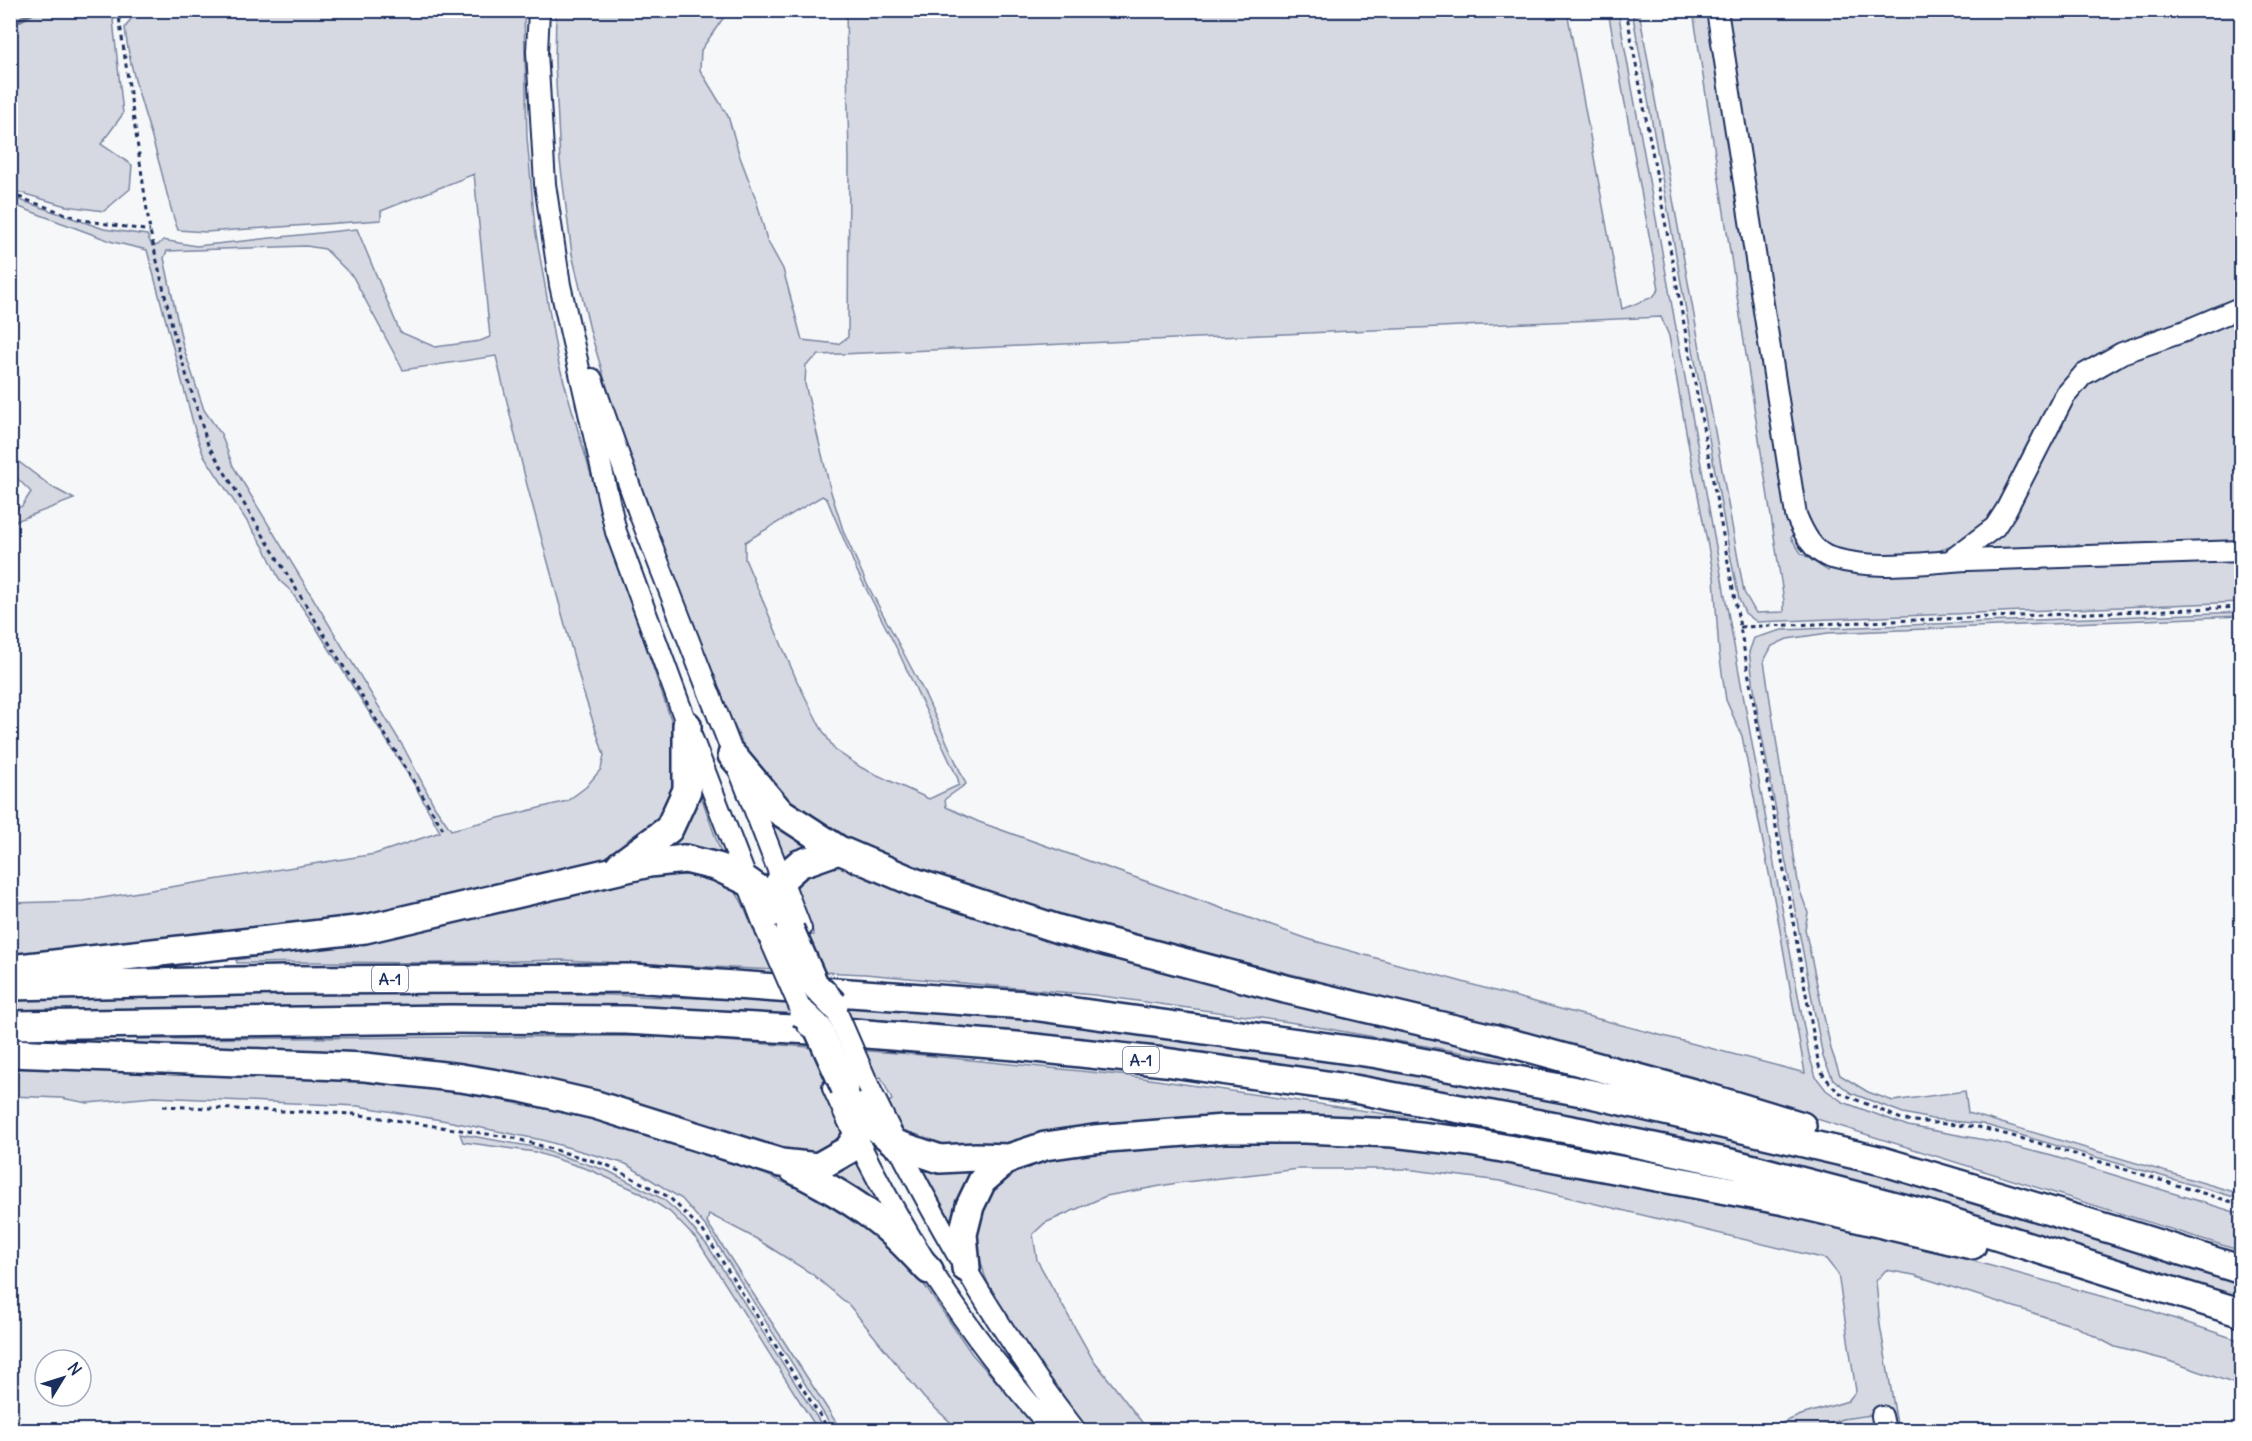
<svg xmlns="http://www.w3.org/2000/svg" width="2252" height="1441" font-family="Delius,sans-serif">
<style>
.built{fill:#e6e8ee}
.green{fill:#d6d9e2;stroke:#7884a0;stroke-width:1.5;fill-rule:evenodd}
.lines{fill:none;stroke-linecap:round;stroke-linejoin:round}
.stream{stroke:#707c99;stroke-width:5}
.minor-casing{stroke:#1b2f5e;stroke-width:24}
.highway-casing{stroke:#1b2f5e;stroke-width:32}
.path{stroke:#1b2f5e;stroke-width:3;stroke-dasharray:4.5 4.5;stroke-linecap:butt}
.minor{stroke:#fff;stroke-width:20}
.highway{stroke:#fff;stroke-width:27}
.minor-bridge-casing{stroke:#1b2f5e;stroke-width:24;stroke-linecap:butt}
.highway-bridge-casing{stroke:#1b2f5e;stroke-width:32;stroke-linecap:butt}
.minor-bridge{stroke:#fff;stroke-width:20}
.highway-bridge{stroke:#fff;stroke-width:27}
.labels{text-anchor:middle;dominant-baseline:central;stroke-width:4.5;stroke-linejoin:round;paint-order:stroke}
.shield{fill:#fff;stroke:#5f6d8e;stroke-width:1.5}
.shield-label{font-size:16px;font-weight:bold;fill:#1b2f5e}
</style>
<rect width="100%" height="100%" fill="#f6f7f9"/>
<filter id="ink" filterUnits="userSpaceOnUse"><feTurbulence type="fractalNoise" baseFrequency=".0167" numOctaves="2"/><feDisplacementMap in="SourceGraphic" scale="12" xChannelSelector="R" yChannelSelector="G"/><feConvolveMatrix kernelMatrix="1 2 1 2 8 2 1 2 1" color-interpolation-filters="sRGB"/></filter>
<g filter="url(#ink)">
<path class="built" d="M1886 1413 1890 1430H1814L1842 1419Z"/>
<path class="green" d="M11 10 127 11 113 20 123 114 101 144 132 165 130 189 104 211 66 206 11 190Z
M140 10 524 11 527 137 535 228 558 361 613 551 680 746 675 785 660 822 637 844 601 862 387 914 11 956V903L83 901 375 854 440 832 414 784 315 626 290 590 280 581 265 549 203 454 196 434 147 250 113 242 11 204V197L104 229 147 235 152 246 158 245 163 240 196 246 357 229 400 332 435 347 480 341 490 337 474 174 381 211V220L206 232 178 230C169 207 165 183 158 159 146 115 130 74 125 28L132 17ZM306 246 325 249 353 277 403 370 496 356 527 485 583 691 604 755 601 769 586 787 567 801 451 830 435 807 404 748 233 466 221 434 204 410 183 346 164 258 167 251Z
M556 11H726L724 17 701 50 700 70 728 116 740 157 756 199 767 240 783 269 802 340 838 344 848 337 849 161 846 11H1567L1622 309 1653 297 1659 289 1608 11H1618L1809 1055 1816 1077 1826 1090 1843 1102 1908 1126 1991 1141 2052 1156 2241 1214V1251L1743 1096 1565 1043 1041 911 894 862 821 828 766 782 744 747 714 681 619 427 591 334 572 254 560 161 555 62ZM1661 317 1669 336 1691 459 1714 577 1719 652 1726 700 1742 736 1778 919 1805 1073 1564 1010 1311 940 979 822 946 807 945 799 966 784 924 692 867 584 844 533 831 492 805 384 806 365 819 355ZM822 496 827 499 857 571 898 651 958 779 959 785 929 799 862 768 835 750 821 728 797 681 745 559V542Z
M1632 11H1639L1744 592 1756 613 1784 612V601L1693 11H1712L1795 531 1791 538 1801 553 1828 571 1833 563 2241 559V602L1757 622 1745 613 1739 599 1729 549Z
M1722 11H2241V302L2164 335 2159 327 2122 342 2117 352 2087 366 2003 508 1967 541 1926 555 1879 558 1830 552 1806 529Z
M2241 311V547L1984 554 1981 544 2071 397 2108 366Z
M11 456 52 487 74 499 11 523V511L22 506 31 492 11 472Z
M2241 612V616L1828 633 1787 639 1772 646 1764 661 1799 888 1808 913 1805 929 1831 1049 1840 1075 1868 1092 1893 1101 1965 1091 1968 1113 2241 1194V1199L1982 1124 1932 1119 1903 1113 1851 1093 1833 1079 1823 1057 1758 716 1749 652 1754 638 1782 630Z
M699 790 721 853 667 849 686 825Z
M769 819 805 846 784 858Z
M835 864 1059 937 1507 1053 1505 1060 1289 1022 1094 995 865 974 561 960 432 963 318 962 237 963 236 960 352 941 649 876C667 876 710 872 724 881 743 893 750 924 759 943L814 935 797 888 800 878Z
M521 992C653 997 785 999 917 1009 1095 1023 1273 1049 1449 1081 1717 1130 1984 1195 2241 1285V1299L2016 1227 1877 1188 1063 1037 916 1022 720 1011 521 1005 275 1007 11 1012 10 1000 275 994Z
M649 1036 912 1054 1129 1076 1414 1118 1412 1124 1032 1139 993 1146 952 1149 909 1141 900 1129 887 1103 892 1100 881 1077 822 1085 844 1130C834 1150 817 1153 796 1157L655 1109 557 1084 137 1047V1039Z
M11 1068 282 1075 434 1087 551 1110 689 1142 804 1191 870 1231 921 1280 972 1354 1039 1430H959L924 1398 849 1305 812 1274 755 1238 709 1214 707 1222 841 1430H834L707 1228 682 1199 626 1164 542 1140 447 1121 358 1106 154 1097 88 1103 61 1098 11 1096Z
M460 1134 534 1147 608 1171 663 1199 682 1216 708 1246 825 1430H818L698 1241 670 1212 639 1192 590 1170 535 1152 463 1142Z
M1269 1142 1381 1146 1495 1158 1707 1197 1973 1261 2137 1306 2241 1341V1386L2166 1360 2115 1347 2077 1327 1914 1275 1886 1270 1876 1281 1880 1325 1898 1430H1890L1886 1413 1842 1419 1814 1430H1765L1801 1415 1848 1401 1856 1391 1838 1274 1826 1259 1500 1181 1406 1169H1299L1177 1183 1106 1196 1045 1223 1033 1234 1037 1260 1092 1358 1148 1430H1089L1041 1369 994 1296 985 1276 978 1252 977 1226 982 1204 995 1184 1013 1169 1039 1160 1138 1146Z
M856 1160 884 1213 830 1176 848 1168Z
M922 1167 977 1169 952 1222Z"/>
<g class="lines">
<path class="stream" d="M10 25 37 10"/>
<g class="minor-casing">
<path id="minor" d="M539 10 537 52 545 184 560 285 616 532 687 725 766 930
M1717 10 1796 515C1803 532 1813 553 1832 558 1876 571 1924 562 1968 560 2059 557 2150 554 2242 551
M592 379 638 510 801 929
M1950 561 1995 527 2006 510 2064 397 2083 375 2122 353 2185 331 2242 307
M833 1088C889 1213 961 1329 1053 1430
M870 1089C927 1208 994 1326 1075 1430
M1882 1416 1885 1430"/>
</g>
<g class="highway-casing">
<path id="highway" d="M732 755 779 811 839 850 914 882 1058 929 1285 989 1492 1038 1693 1093 1802 1126
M620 865 669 829 687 790V725
M774 914 771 898 781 880 799 864 839 850
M10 969 365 929 649 863 685 859 718 867 747 881 771 898 790 930
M10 986 285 980 632 978 1025 1005 1378 1054 1587 1093 1882 1161 2130 1235 2242 1270
M10 1025 450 1019 626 1020 829 1031 1016 1046 1165 1062 1354 1089 1582 1132 1735 1164 1926 1214 2242 1313
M10 1053 365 1067 461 1078 522 1088 596 1105 781 1163 818 1167 848 1150 856 1138 860 1114 857 1090
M853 1103 860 1114 896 1144 940 1159 976 1157 1009 1158
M793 1169C818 1182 843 1195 866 1212 890 1228 909 1249 929 1270
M966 1268 963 1234 970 1206 982 1181 1009 1158 1045 1146 1094 1139 1224 1129H1305L1393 1133 1470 1142 1785 1201 1972 1245"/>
</g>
<path class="path" d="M118 10 150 231 175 338 208 445 443 829
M1626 10 1740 627 1819 1066 1824 1076 1838 1092 1904 1120 1978 1127 2035 1142 2242 1205
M10 194 83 220 150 231
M1740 627 2242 607
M163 1106 354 1114 514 1138 607 1165 669 1197 703 1231 829 1430"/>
<use href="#minor" class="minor"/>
<use href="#highway" class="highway"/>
<g class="minor-bridge-casing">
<path id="minor-bridge" d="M766 930 808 1026
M828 992 870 1089"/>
</g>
<g class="highway-bridge-casing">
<path id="highway-bridge" d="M790 930 814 984 834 1005
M803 1014 818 1028 845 1088"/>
</g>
<use href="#minor-bridge" class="minor-bridge"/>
<use href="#highway-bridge" class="highway-bridge"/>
</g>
</g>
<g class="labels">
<g class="shield">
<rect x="372" y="966" width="36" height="26" rx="4.5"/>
<rect x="1123" y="1047" width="36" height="26" rx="4.5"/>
</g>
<g class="shield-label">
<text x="390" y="979">A-1</text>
<text x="1141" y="1060">A-1</text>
</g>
</g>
<rect width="2252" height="1441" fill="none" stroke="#fff" stroke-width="36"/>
<rect x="18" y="18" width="2216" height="1405" fill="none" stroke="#1b2f5e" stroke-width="2" filter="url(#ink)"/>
<g transform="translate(63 1378) rotate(52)"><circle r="28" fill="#ffffff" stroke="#a4acbf" stroke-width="1.5"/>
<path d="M0-4.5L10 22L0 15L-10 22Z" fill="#1b2f5e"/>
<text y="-9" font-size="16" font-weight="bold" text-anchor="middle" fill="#1b2f5e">N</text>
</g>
</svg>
